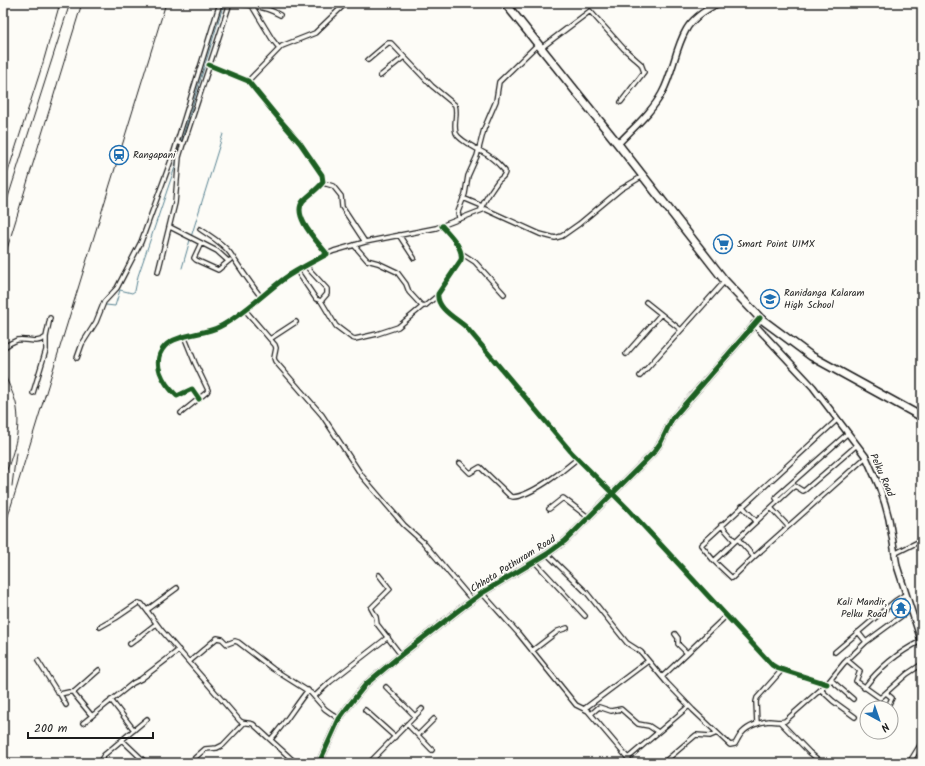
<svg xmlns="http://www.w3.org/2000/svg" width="925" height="766" font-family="Kalam,sans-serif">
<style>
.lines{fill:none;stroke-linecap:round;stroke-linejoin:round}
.stream{stroke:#588392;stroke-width:1}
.street-casing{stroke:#1c1c1c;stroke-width:6}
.secondary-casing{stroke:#1c1c1c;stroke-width:8}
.highway-casing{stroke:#1c1c1c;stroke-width:10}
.street{stroke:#fdfcf7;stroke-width:3.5}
.secondary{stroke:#fdfcf7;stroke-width:5}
.highway{stroke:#fdfcf7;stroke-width:7}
.rail{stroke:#1c1c1c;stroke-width:1}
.cycleway-casing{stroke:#fdfcf7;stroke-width:8}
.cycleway{stroke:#1b5e20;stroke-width:5}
.labels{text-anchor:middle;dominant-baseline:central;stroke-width:3.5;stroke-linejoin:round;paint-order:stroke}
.poi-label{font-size:10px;fill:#1c1c1c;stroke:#fdfcf7;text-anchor:start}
.street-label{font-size:10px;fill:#1c1c1c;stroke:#fdfcf7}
</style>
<rect width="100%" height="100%" fill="#fdfcf7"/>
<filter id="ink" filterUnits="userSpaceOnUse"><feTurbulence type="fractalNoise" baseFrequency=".025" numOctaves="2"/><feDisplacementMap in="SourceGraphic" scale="8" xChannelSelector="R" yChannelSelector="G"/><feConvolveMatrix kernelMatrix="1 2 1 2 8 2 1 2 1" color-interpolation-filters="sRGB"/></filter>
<g filter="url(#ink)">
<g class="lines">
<path class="stream" d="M181 142 224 3
M191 237 223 134
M182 268 190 240
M106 305 115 306 120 290 132 293 135 291 138 276 175 167 180 145"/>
<g class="street-casing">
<path id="street" d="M252 6 272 39 279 48
M541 48 590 11 624 49 641 64 644 72 621 102
M368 60 388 43H391L432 86 455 105C458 114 453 124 456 133 459 141 482 151 489 156 496 161 500 165 505 171 505 177 501 178 498 181 493 188 483 202 481 209
M380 76 404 57
M248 81 282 46 315 33 346 3
M177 142 182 144 184 143 230 3C247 4 265 6 280 15
M323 183 333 186 341 196 342 207 365 242
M463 198 482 206
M459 218 458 212 465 194 468 176 477 156 484 129 496 101 499 82 538 44
M442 226C449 234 464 248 461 260L438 294C436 309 458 319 467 328L572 453 627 508 772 665 777 668 827 684
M170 227 217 251 228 261
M200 229C210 236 223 243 230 253 240 268 250 283 261 297
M399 235 414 258
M201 243 194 258 196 260 218 270 230 260
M354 245 367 260 378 263 397 272 406 284 409 292 421 305 425 306 437 296
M461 253 475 262 504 294
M327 254 334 251 365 242 436 228 485 209 540 234 555 238 562 236 579 224 621 189 643 176
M306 266 327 289V294L321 301 336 326 352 338 355 339 377 334 398 327 423 306
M297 271 316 299 321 301
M158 272 175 203 179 157 183 144
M646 302 681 330
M245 310 275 345 276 348 274 358 275 361 322 415 362 476 404 525 423 542 472 600
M270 339 296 322
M3 348C7 345 12 342 17 340 28 338 37 345 46 337
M626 354 661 314
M77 358 82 344 96 322 104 302 117 288 141 242 173 155 220 3
M640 376 725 281
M33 393 46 350V337L50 318
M199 399 192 389 177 396C163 383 150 362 165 346 175 335 205 334 219 327 243 315 263 294 285 278 298 269 313 262 327 254 318 242 291 216 303 201 310 194 318 189 323 182L322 175 300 143 279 119 248 81 209 65
M181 413 207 392 208 390 195 363 184 336
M838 419 701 545 714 561 792 488 795 486 803 491 805 490 857 445
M460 463 470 473 480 467 510 496 513 497C531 496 563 471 577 459
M778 501 776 498 777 496 848 433
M742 506 756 521
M771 508 788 526
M549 509 563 498 588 517
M721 525 735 541
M738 539 754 557
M547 554 587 593 627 643 641 652 667 683 693 710 730 745 735 744C737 741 739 736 742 733 748 726 760 722 769 721 775 721 779 723 785 721L827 684 844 663 866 642 911 609
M894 554 922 540
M534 561 585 616
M714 561 732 578 754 557 866 457
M379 575 390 589 371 608 376 617 377 624 401 655
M482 593 518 633 576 705 588 711 632 763
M147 610 177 588
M100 627 116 618 138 603 142 604 162 631 240 721C245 724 248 722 253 724L296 763
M858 632 866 642
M675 634 678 638V644L687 653
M130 644 156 624
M532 651 558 631 567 628
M835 652 895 601 906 594
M847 660 860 671 856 681 880 698 907 674 922 664
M38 661 58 693 60 694 69 692H74
M189 662 217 638 222 639 227 644 235 641 238 642 273 669 311 693 325 709 339 719
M662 677 726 616
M831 680 853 699
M386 687 415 716
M864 688C879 668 899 652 921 641
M821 690 833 701 855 717
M886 693 892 698 887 708
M60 694 66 705
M315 696 330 682 388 637
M111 700 134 730
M584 709 648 661
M365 710 395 737
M591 714 599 707 611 711 621 709 638 724 649 726 658 732
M92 716 74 694V692L99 670
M780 722 809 752 822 763
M83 723 133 683 141 679 179 650
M407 724 432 750
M757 724 756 702 757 698 782 670
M418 735 434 719
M271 739C285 724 295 706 308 690
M122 740 144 761
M628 758 689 706
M99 763 104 755 147 719
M101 763H109
M189 763 205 749 217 748 223 745 244 723
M369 763 422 709
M663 763 696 735 710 736 717 733
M909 763 922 742"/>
</g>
<g class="secondary-casing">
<path id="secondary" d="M618 144C633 128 652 112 662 93 673 73 675 49 686 30 693 17 707 9 719 3
M754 324 813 387 866 457 879 486 885 504 889 519 897 566 922 643
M319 763 339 719 347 708 366 684 401 655 459 610 482 593 547 554 565 541 654 452 661 442 672 419 760 318"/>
</g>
<g class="highway-casing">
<path id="highway" d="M505 3 618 144 725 281 760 318 811 356 922 417"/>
</g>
<use href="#street" class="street"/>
<use href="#secondary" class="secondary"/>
<use href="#highway" class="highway"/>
<path class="rail" d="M3 187 42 66 60 3
M3 213 70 3
M3 262 82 3
M3 371C7 381 13 392 16 403 22 430 13 455 3 480
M12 486 16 453
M3 532 166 3"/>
<g class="cycleway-casing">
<path id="cycleway" d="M442 226C449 234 464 248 461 260L438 294C436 309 458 319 467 328L572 453 627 508 772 665 777 668 827 684
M199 399 192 389 177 396C163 383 150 362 165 346 175 335 205 334 219 327 243 315 263 294 285 278 298 269 313 262 327 254 318 242 291 216 303 201 310 194 318 189 323 182L322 175 300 143 279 119 248 81 209 65
M319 763 339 719 347 708 366 684 401 655 459 610 482 593 547 554 565 541 654 452 661 442 672 419 760 318"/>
</g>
<use href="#cycleway" class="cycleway"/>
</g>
</g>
<defs>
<g id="station-ring" transform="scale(1)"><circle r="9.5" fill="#fdfcf7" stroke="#1f6fb2" stroke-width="1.5"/><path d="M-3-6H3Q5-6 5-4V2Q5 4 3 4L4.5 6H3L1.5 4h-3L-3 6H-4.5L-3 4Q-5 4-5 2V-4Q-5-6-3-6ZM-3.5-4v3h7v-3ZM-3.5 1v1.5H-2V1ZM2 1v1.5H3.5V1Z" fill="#1f6fb2"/></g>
<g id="supermarket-ring" transform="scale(1)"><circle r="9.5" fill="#fdfcf7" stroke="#1f6fb2" stroke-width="1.5"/><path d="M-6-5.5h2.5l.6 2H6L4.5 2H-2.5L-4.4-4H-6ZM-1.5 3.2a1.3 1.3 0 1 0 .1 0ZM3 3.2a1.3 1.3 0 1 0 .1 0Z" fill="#1f6fb2"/></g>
<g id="school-ring" transform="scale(1)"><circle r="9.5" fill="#fdfcf7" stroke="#1f6fb2" stroke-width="1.5"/><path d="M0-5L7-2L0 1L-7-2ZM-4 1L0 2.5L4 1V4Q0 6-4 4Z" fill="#1f6fb2"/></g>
<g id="temple-ring" transform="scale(1)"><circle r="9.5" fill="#fdfcf7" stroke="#1f6fb2" stroke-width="1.5"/><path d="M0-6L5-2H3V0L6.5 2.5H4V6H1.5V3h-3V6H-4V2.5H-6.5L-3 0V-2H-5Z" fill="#1f6fb2"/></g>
</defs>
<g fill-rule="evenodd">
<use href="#station-ring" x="119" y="155"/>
<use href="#supermarket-ring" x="723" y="244"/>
<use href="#school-ring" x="770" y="299"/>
<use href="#temple-ring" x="901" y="608"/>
</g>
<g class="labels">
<g class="poi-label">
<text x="133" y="155">Rangapani</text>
<text x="737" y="244">Smart Point U1MX</text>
<text x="784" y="293">Ranidanga Kalaram<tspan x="784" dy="12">High School</tspan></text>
<text x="887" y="602" text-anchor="end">Kali Mandir,<tspan x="887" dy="12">Pelku Road</tspan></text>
</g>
<g class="street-label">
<text transform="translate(882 475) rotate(66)">Pelku Road</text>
<text transform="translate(513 564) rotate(-32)">Chhota Pathuram Road</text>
</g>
</g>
<rect width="925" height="766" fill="none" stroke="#fdfcf7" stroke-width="16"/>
<rect x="8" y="8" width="909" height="750" fill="none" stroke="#1c1c1c" stroke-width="1.5" filter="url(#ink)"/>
<g transform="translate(879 720) rotate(140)"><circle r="19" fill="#fdfcf7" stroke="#a3a29f"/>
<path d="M0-3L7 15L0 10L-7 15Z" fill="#1f6fb2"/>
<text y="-6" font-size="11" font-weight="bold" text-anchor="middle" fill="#1c1c1c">N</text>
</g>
<path d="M28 732v6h125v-6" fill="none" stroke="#1c1c1c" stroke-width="2"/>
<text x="34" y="732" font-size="12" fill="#1c1c1c" stroke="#fdfcf7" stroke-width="3" paint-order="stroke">200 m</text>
</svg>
